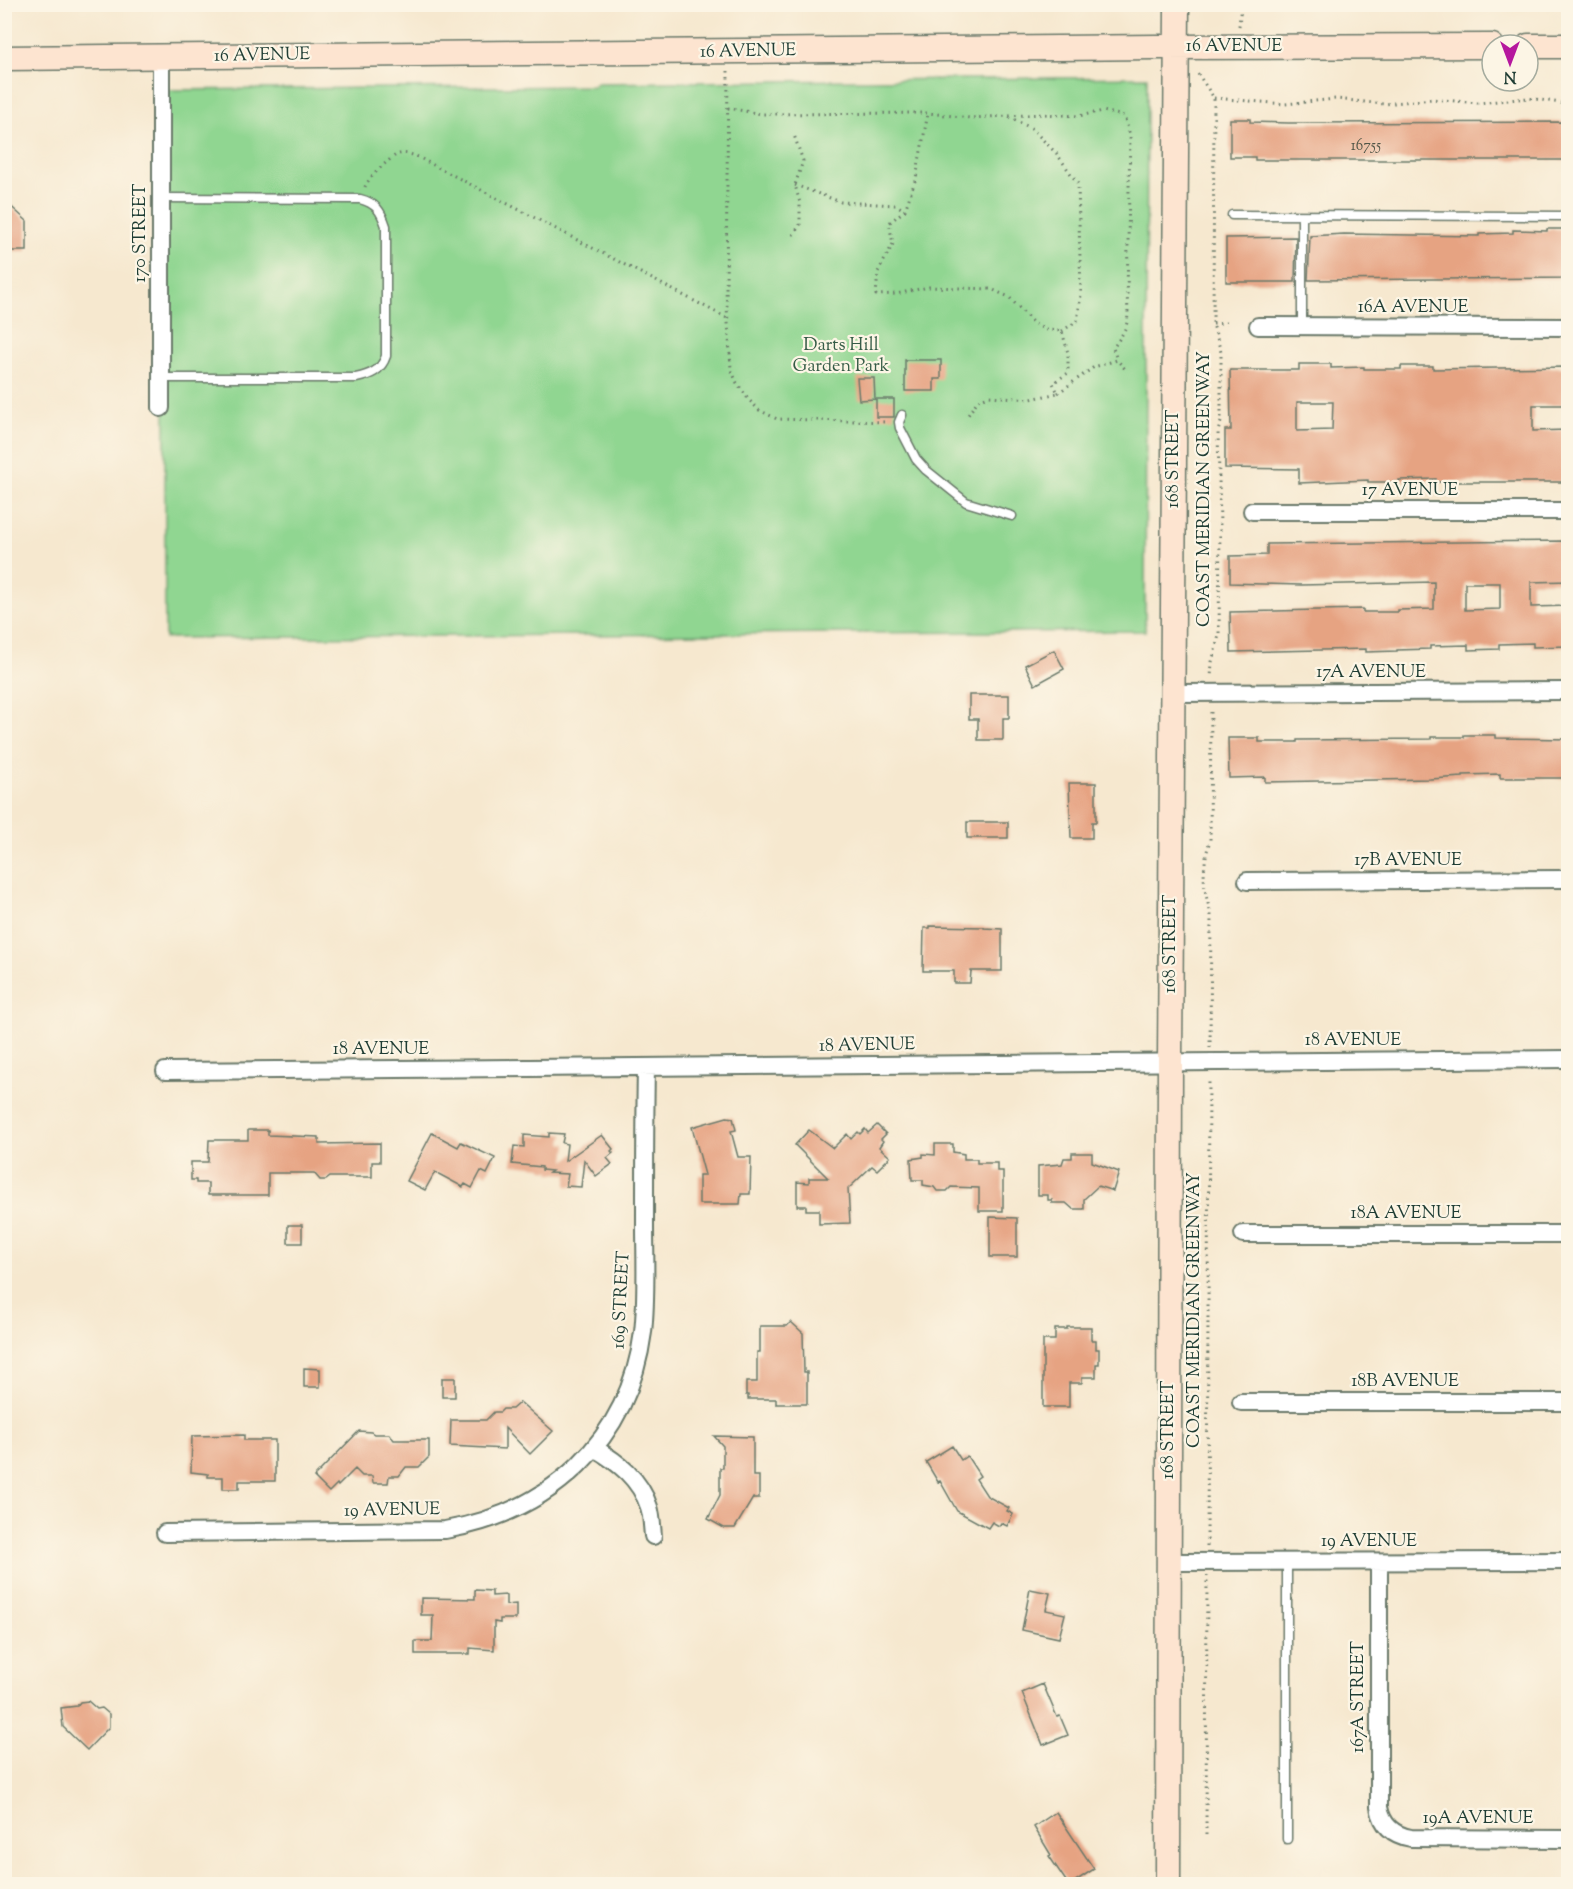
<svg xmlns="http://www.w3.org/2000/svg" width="1573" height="1889" font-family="'Sorts Mill Goudy',serif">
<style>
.green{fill:#90d691;stroke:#588a62;stroke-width:1.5}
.building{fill:#e6a382;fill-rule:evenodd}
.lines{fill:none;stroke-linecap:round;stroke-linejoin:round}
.lane-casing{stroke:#6a796a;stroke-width:11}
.street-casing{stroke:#6a796a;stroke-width:20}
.secondary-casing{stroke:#6a796a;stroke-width:27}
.path{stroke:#6a796a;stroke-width:3;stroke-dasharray:1.5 4.5;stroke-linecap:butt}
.lane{stroke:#fff;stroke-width:8}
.street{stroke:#fff;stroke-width:16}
.secondary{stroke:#fde4d0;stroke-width:24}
.labels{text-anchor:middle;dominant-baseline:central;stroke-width:4.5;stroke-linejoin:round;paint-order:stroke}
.number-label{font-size:15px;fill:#515648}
.street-label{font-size:18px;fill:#1f3d34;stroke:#fcf5e5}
.park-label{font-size:18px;fill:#365c47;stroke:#fcf5e5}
</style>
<rect width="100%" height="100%" fill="#fcf5e5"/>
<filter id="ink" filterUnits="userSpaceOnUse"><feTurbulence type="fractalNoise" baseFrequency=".0167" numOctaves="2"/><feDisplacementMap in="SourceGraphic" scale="12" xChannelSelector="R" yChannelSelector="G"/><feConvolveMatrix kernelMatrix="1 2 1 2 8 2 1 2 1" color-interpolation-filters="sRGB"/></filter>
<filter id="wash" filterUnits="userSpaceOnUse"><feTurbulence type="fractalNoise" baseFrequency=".008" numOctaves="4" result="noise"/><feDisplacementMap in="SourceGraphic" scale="24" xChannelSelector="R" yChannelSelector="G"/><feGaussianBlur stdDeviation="1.35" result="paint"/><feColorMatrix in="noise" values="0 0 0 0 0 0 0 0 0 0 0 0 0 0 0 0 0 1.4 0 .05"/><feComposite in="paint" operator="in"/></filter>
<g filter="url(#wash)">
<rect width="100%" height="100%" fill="#f6e8cf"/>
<path class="green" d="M1147 77 1145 631 165 638V90L595 86V83Z"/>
<g id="blocks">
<path class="building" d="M1230 119H1250V122L1288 123 1569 122V160H1255V157H1230Z
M4 200 27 221V251H4Z
M1547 229H1569V278L1308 280 1310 236 1344 234 1479 236V234L1513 233V230L1547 231Z
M1296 237 1295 282H1226V238Z
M905 360H941V379H934V391H905Z
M1299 364H1331V368L1364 367V369H1401V366H1433V369L1567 367V405H1533V431L1567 430 1568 482H1436V479L1399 480V482H1368V480L1299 483V469L1225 468V430H1231L1230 370H1299ZM1297 402H1333L1332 430 1297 431Z
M857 378H874L875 399 859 400Z
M876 399H894V417H876Z
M1566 541 1569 543V581L1531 582V607L1569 606V646L1533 647V643L1499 644V649L1468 650V645L1430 646V649L1397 650V651L1366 652V649L1231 652 1230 612 1363 609V612H1398V610L1434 609V582L1301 585 1230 583V556L1267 555V544ZM1465 583H1500V609L1465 610Z
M1054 650 1064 669 1035 685 1025 665Z
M969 695H1009V718H1003V740H978V719H969Z
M1464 735H1495V738L1569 739V778H1500V774L1463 775V777L1430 779 1265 782V777L1229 778 1228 738H1259V742H1297V740L1431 739V737H1464Z
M1069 783H1096V822H1092V838H1071Z
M967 822H1008V838H967Z
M930 926 984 927V928L1002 929V971H971L970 983H954V971H923L924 928H930Z
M727 1117 733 1118 736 1130 731 1131 738 1157H751L750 1194H741L740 1204H699V1175H705L692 1127Z
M877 1125 886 1134 881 1139 883 1141 879 1147 890 1157 877 1170 872 1166 848 1189 850 1223 819 1224V1210H806V1206H797V1182L809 1183V1178H828L795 1145 809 1130 833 1148 847 1134 851 1139 858 1132 860 1134 865 1129 868 1133Z
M248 1130H268V1135L319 1137V1144L380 1143V1162H372V1177H330L326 1180H320L314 1173H268V1195H208V1183H196V1180H191V1162H208L209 1140H248Z
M432 1133 458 1147 461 1142 495 1158 487 1174 481 1171 472 1188 465 1184 463 1187 435 1172 425 1190 407 1181Z
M549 1133 564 1134 562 1143 567 1144 565 1161 602 1135 613 1149 611 1151 613 1153 607 1158 612 1164 596 1176 584 1160 581 1187 566 1186 568 1174 549 1173 552 1171 542 1170V1167L512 1164 514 1146 524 1147V1135L549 1137Z
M935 1144H953V1152L964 1154V1159H977V1163H997V1171H1003V1211H979V1188L951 1187 947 1191H937L934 1187 923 1185V1180H912L911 1159 923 1157V1154L935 1155Z
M1072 1153H1092V1162L1119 1172 1113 1191 1098 1186 1084 1199V1209H1073L1066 1203H1052V1200H1048V1195H1038V1166L1062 1164 1064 1158H1072Z
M990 1217 1017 1218V1257H990Z
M288 1225H302V1243H288Z
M791 1322 803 1333 804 1372H807V1404H776V1399H748V1395H746V1382H757V1352H760V1326H787Z
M1067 1327H1091V1340H1096V1349H1099V1364H1096V1377H1082V1383H1069V1407H1043V1340H1055V1329H1067Z
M304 1368 320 1369V1387H304Z
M442 1378H455V1397H442Z
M520 1402 553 1431 530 1454 505 1428V1449L450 1446 451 1420H486L494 1412H500L503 1409H512Z
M359 1431 371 1432 374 1434H389L394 1440H429V1457L419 1467H406L399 1476H389L388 1483H373L372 1476H362L355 1469 338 1486 337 1484 329 1492 314 1477Z
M244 1435V1440H275V1481H239V1489H223V1477H208V1474L191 1472 192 1436Z
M714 1436 753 1437V1476H759V1498H753L735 1528H724L708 1519 720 1495V1468H723V1446Z
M952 1446 961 1460 967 1456 980 1476 976 1479 987 1496 1009 1508 1007 1511 1013 1514 1007 1526 1001 1523 999 1526 992 1522 988 1528 957 1511 940 1481 938 1482 926 1462Z
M1030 1589 1050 1593 1046 1610 1065 1614 1059 1638 1022 1630Z
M475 1590 492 1591V1596L506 1595V1605L516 1604V1619H500V1623L494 1622V1650L470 1648V1654H415V1641H432L433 1615H421V1598L475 1599Z
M1043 1684 1057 1717 1060 1716 1068 1735 1043 1745 1022 1693Z
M88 1701 97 1709 102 1708 109 1714V1727L87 1750 63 1727 61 1708 77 1706 80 1702Z
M1056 1812 1094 1869 1071 1884H1068L1049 1856 1051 1855 1034 1827Z"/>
</g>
</g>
<g filter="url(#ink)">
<use href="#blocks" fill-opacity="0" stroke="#6a796a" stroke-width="1.5"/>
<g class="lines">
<g class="lane-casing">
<path id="lane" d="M1232 215 1568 216
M1302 216V327
M161 378H356C370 375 381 371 386 356V226C381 211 376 203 360 199L161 198
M902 415 899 422 900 428 916 459 926 470 966 502 1012 516
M1287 1839V1562"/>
</g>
<g class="street-casing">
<path id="street" d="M1258 326 1568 327
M161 408V57
M1252 511H1568
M1173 693 1568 691
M1247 881 1568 879
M165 1071 1568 1059
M1243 1234H1568
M1241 1402H1568
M594 1448C618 1462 640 1479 649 1507 652 1516 652 1527 653 1536
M165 1533 445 1530C550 1512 629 1441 643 1332 647 1297 645 1259 645 1223 645 1171 645 1119 646 1068
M1169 1562 1568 1561
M1379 1562V1807C1382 1825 1393 1835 1411 1838L1568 1839"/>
</g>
<g class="secondary-casing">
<path id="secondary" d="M1528 46H1568
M4 58 1156 47 1492 46
M1168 1884 1170 1062 1177 4"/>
</g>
<path class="path" d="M1239 26 1241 4
M728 71 726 291 731 369 737 383 749 400 759 410 777 419 888 422
M1198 74 1214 98 1213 324 1221 352V422L1218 431 1220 526 1219 635 1212 662 1211 678
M1214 98 1285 104 1336 99 1384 104 1432 99 1478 103 1528 98 1568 104
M728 108 761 114 928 113 970 118 1044 114 1079 116 1103 111 1124 116 1130 135 1127 295C1129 322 1129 326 1113 348L1117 360
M1009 117 1031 128 1057 154 1078 184 1081 295 1077 321 1062 331
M795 185 841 202 896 205 905 210 916 178 928 113
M365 187C368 178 388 160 396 155 403 152 410 154 416 156L727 318
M905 210 889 223 893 244 878 272 876 295 896 294 929 287 991 289 1009 297 1033 323 1046 330 1062 331 1068 353V373L1053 383 1058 393 1031 399 989 396 978 400 968 415
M793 235 800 225V203L795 185 803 161 794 135
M1213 324 1226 323
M1058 393 1094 367 1117 360 1127 371
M1210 1048 1211 913C1202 887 1202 867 1210 840L1211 708
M1207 1546 1209 1078
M1206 1835 1207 1576"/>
<use href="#lane" class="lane"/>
<use href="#street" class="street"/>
<use href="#secondary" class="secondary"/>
</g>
</g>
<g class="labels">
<g class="number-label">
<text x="1366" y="146">16755</text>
</g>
<g class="street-label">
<text x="1234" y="47">16 AVENUE</text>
<text transform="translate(748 52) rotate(-1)">16 AVENUE</text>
<text transform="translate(262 56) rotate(-1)">16 AVENUE</text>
<text transform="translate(141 233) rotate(-90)">170 STREET</text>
<text x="1413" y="308">16A AVENUE</text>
<text transform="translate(1174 459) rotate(-90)">168 STREET</text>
<text transform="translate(1205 489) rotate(-90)">COAST MERIDIAN GREENWAY</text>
<text x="1410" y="491">17 AVENUE</text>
<text x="1371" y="673">17A AVENUE</text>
<text x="1408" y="861">17B AVENUE</text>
<text transform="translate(1171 944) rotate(-90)">168 STREET</text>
<text x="1353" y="1041">18 AVENUE</text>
<text transform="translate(867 1046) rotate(-1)">18 AVENUE</text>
<text x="381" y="1050">18 AVENUE</text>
<text x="1406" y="1214">18A AVENUE</text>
<text transform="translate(622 1300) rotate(-87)">169 STREET</text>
<text transform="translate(1195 1310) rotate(-90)">COAST MERIDIAN GREENWAY</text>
<text x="1405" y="1382">18B AVENUE</text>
<text transform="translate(1169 1430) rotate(-90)">168 STREET</text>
<text transform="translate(392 1511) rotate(-1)">19 AVENUE</text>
<text x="1369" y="1542">19 AVENUE</text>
<text transform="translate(1359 1697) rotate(-90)">167A STREET</text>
<text x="1478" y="1819">19A AVENUE</text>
</g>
<g class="park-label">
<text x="841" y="346">Darts Hill<tspan x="841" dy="21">Garden Park</tspan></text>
</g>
</g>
<rect width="1573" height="1889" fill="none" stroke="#fcf5e5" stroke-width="24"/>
<g transform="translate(1510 63) rotate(180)"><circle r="28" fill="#fcf5e5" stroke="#a4ab9e" stroke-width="1.5"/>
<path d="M0-4.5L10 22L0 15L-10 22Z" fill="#b5179e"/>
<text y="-9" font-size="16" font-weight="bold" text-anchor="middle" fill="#1f3d34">N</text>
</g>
</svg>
